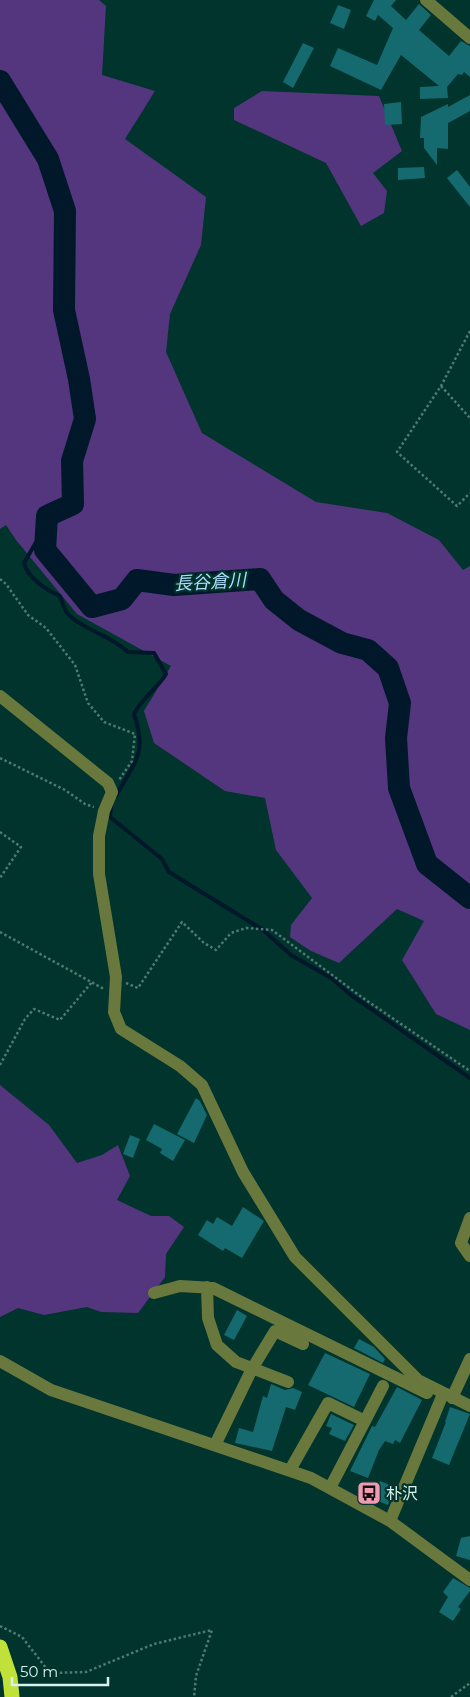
<svg xmlns="http://www.w3.org/2000/svg" width="470" height="1697" font-family="Montserrat,'Noto Sans JP',sans-serif">
<style>
.green{fill:#54367e}
.lines{fill:none;stroke-linecap:round;stroke-linejoin:round}
.stream{stroke:#00182a;stroke-width:4}
.river{stroke:#00182a;stroke-width:22}
.building{fill:#156a6f}
.path{stroke:#507a73;stroke-width:2.5;stroke-dasharray:2.5 2.5;stroke-linecap:butt}
.minor{stroke:#69783d;stroke-width:12}
.highway{stroke:#c0e13a;stroke-width:15}
.labels{text-anchor:middle;dominant-baseline:central;stroke-width:4.5;stroke-linejoin:round;paint-order:stroke}
.poi-label{font-size:16px;fill:#d8f1eb;stroke:#00342d;text-anchor:start}
.water-label{font-size:18px;font-style:italic;fill:#b1dcfc;stroke:#00342d}
</style>
<rect width="100%" height="100%" fill="#00342d"/>
<path class="green" d="M0 0H99L106 6 102 75 155 91 125 139 206 197 201 245 170 314 166 352 202 433 316 502 387 513 439 540 463 570 470 566V1030L436 1014 402 960 424 921 397 909 339 963 311 951 290 937 291 925 312 898 276 850 265 798 225 791 154 743 144 711 171 666 77 614 16 540 6 525 0 529Z
M262 91 379 96 402 151 373 173 387 191 384 213 361 226 326 163 234 120V108Z
M0 1085 49 1125 77 1163 102 1155 118 1145 130 1176 117 1200 151 1216H169L184 1227 166 1254 165 1277 138 1313 101 1312 87 1307 44 1315 18 1308 0 1317Z"/>
<g class="lines">
<path class="stream" d="M46 525 24 563C27 577 46 590 60 596 62 601 64 609 68 614 83 630 109 634 128 652L154 653 166 674C157 689 142 698 134 714 148 755 134 762 116 796
M111 807 110 817 162 859 169 872 263 930 291 955 331 978 351 995 470 1078"/>
<path class="river" d="M0 81 48 159 65 211 64 310 79 379 85 419 72 461 73 504 47 516 45 550 92 607 122 599 137 580 174 585 260 579 274 600 299 620 342 643 368 650 388 668 400 703 396 738 399 788 427 864 470 898"/>
</g>
<path class="building" d="M374 0H396L391 6 406 20 419 4 431 15 419 30 449 56 461 41 470 46V77L464 72 462 75 458 74 447 87 448 98 420 99V87L439 86 401 55 381 90 330 66 338 48 377 65 393 28 378 15 375 21 366 16Z
M338 5 351 10 344 29 330 23Z
M303 43 314 48 293 88 283 82Z
M470 95V111L448 123V149L437 148V165L424 148V138H420L421 117 448 104V107Z
M401 102 402 124 385 125 384 104Z
M424 167 425 178 398 180V168Z
M457 170 470 187V207L447 178Z
M196 1098 200 1101 207 1115 194 1143 177 1134Z
M154 1124 185 1140 173 1161 160 1153 162 1149 146 1140Z
M130 1135 140 1139 133 1158 123 1154Z
M243 1207 264 1221 242 1258 225 1248 223 1251 198 1235 207 1220 213 1224 217 1217 232 1226Z
M237 1310 247 1316 234 1340 224 1335Z
M359 1339 374 1347 385 1359 383 1363 354 1348Z
M325 1353 370 1374 354 1407 308 1385Z
M271 1384 285 1390 293 1388 302 1392 295 1410 286 1407 272 1451 235 1443 239 1428 253 1432 263 1396 267 1398Z
M397 1387 422 1400 400 1443 395 1440 393 1444 385 1441 379 1450 368 1478 350 1471 372 1426 375 1427Z
M450 1407 470 1414 449 1465 432 1458 446 1422H445Z
M331 1414 354 1425 345 1441 329 1434 332 1428 326 1426Z
M380 1481 395 1487 388 1505 373 1499Z
M470 1536V1560L456 1556 461 1538Z
M453 1578 470 1588V1591L458 1607 461 1609 453 1621 439 1612 448 1597 443 1592Z"/>
<g class="lines">
<path class="path" d="M470 331 441 386 397 452 457 506 470 493
M441 386 470 418
M0 579 6 584 28 615 46 628 75 665 88 703 104 722 135 734 132 761 119 780
M0 758 65 790 85 804 94 807
M0 832 21 847 0 878
M0 932 104 989
M126 983 138 988 182 922 204 943 216 950 231 933 246 928 272 930 363 998 470 1071
M0 1065 25 1019 34 1009 60 1020 92 982
M0 1626 22 1637 50 1673 86 1672 154 1644 212 1630 196 1676 194 1697
M451 1697 470 1683"/>
<path class="minor" d="M426 0 470 38
M0 696 108 783 112 792 104 811 99 836V874L116 977 114 1012 121 1029 180 1066 202 1085 243 1172 295 1257 418 1380 470 1406
M470 1218 461 1243 470 1256
M207 1287 208 1318 217 1345 236 1362 288 1382
M154 1293 180 1286 213 1288 427 1393
M0 1361 51 1390 311 1478 390 1521 470 1580
M452 1398 470 1359
M365 1421 383 1386
M215 1445 252 1369 275 1331 303 1344
M290 1470 328 1403 365 1421 330 1488
M390 1521 443 1394"/>
<path class="highway" d="M0 1647 10 1677 12 1697"/>
</g>
<defs>
<g id="bus-square" transform="scale(1.25)"><rect x="-9" y="-9" width="18" height="18" rx="4" fill="#f19ab4" stroke="#00342d"/><path d="M-5-6H5V4H4V6H2V4H-2V6H-4V4H-5ZM-3.5-4V0h7V-4ZM-3.5 1.2v1.5H-2V1.2ZM2 1.2v1.5H3.5V1.2Z" fill="#111"/></g>
</defs>
<g fill-rule="evenodd">
<use href="#bus-square" x="369" y="1493"/>
</g>
<g class="labels">
<g class="poi-label">
<text x="386" y="1493">朴沢</text>
</g>
<g class="water-label">
<text transform="translate(210 582) rotate(-3)">長谷倉川</text>
</g>
</g>
<path d="M12 1677v8h96v-8" fill="none" stroke="#d8f1eb" stroke-width="2.5"/>
<text x="20" y="1677" font-size="15" fill="#d8f1eb" stroke="#00342d" stroke-width="4" paint-order="stroke">50 m</text>
</svg>
